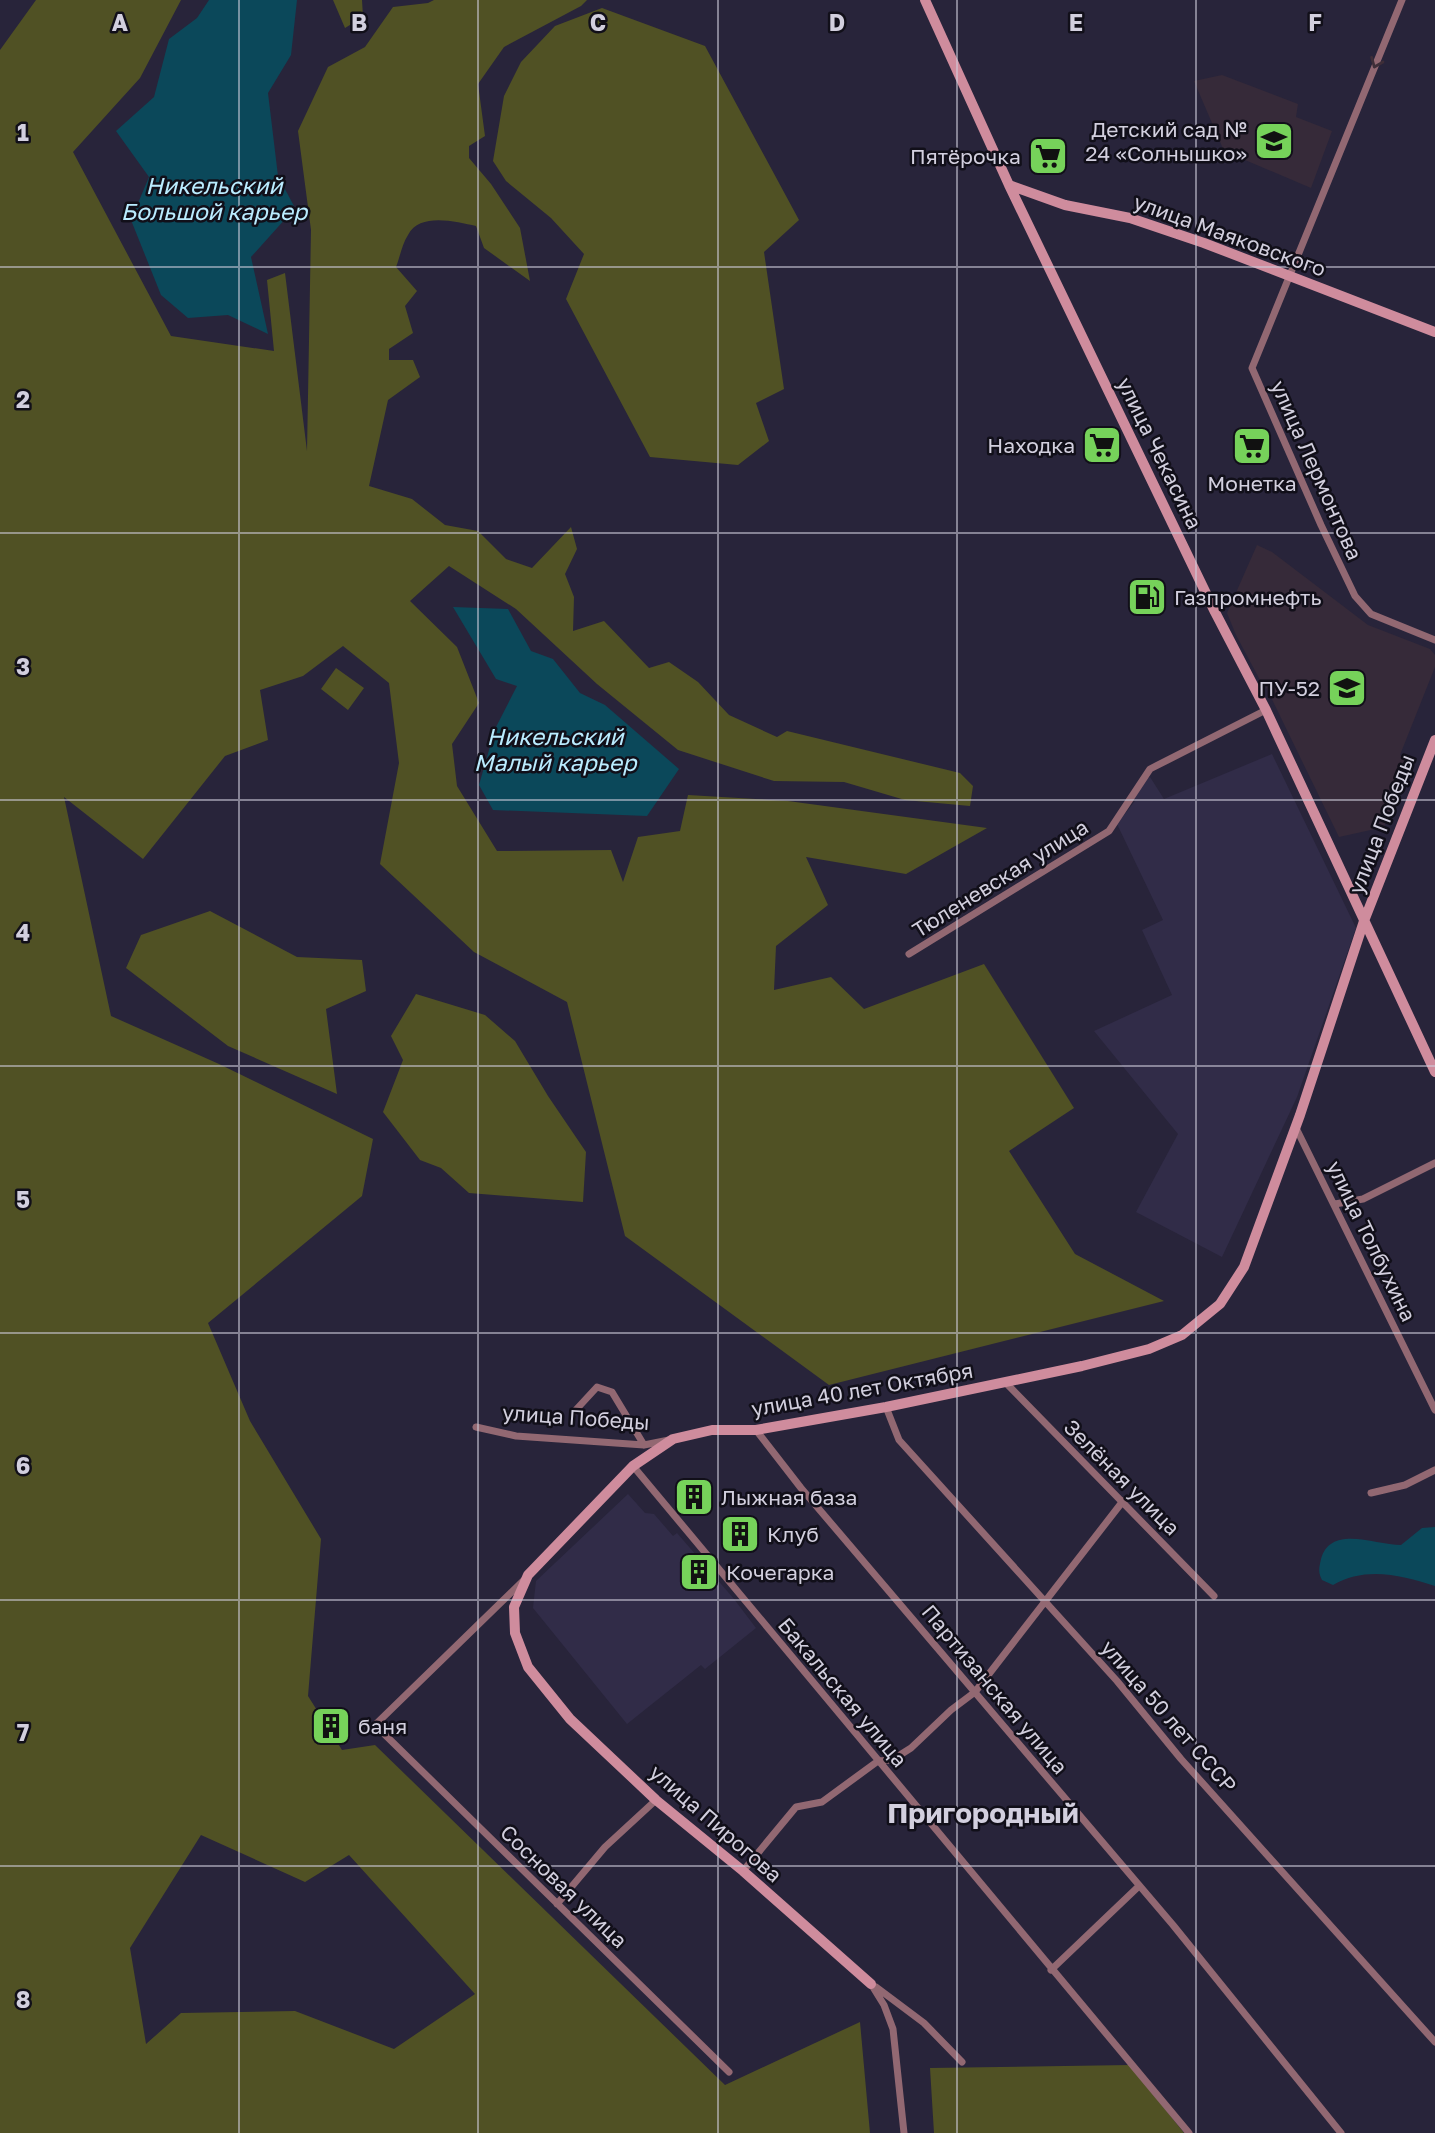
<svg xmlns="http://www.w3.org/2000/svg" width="1435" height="2133" font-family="'Golos Text',sans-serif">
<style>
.built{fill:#312c48}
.education{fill:#362a39}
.forest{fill:#505124;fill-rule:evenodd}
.water{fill:#0b485a}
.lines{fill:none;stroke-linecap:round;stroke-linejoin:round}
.street{stroke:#926872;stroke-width:7}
.secondary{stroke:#cf8c9d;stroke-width:10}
.oneway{stroke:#3e2e38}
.grid{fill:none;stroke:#d2cfde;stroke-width:2;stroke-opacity:0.55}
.labels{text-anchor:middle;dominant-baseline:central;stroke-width:5;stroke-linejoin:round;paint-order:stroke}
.poi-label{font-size:21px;fill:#d2cfde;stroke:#110f19;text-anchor:start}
.street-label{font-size:21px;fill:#d2cfde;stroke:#110f19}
.water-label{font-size:23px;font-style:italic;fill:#baecff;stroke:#110f19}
.district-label{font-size:28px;font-weight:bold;fill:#d2cfde;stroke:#110f19}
.grid-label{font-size:23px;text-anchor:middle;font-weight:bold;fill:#d2cfde;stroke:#110f19;stroke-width:5;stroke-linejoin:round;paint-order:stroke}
</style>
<rect width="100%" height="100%" fill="#28243a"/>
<path class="built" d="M1272 754 1356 928 1297 1097 1222 1257 1136 1212 1178 1134 1094 1031 1172 995 1142 930 1163 920 1117 824 1135 801 1136 784 1150 777 1164 799Z
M628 1494 645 1513 654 1514 673 1536 677 1533 734 1599 756 1628 705 1669 701 1665 627 1724 533 1608 536 1581Z"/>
<path class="education" d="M1222 75 1298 104 1296 117 1332 131 1311 188 1224 151 1194 81Z
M1257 545 1272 552 1368 625 1430 649 1435 655V667L1400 755 1410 765 1384 827 1339 837 1263 681 1261 682 1236 635 1227 613Z"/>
<path class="forest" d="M36 0H181L140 78 73 152 171 336 274 351 267 280 285 273 307 451 311 230 298 131 328 67 365 47 393 7 428 3 434 0H587L581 6 504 47 478 84 485 136 469 146V158L491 184 520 228 530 281 484 248 476 226C456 222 420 212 408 235 402 244 400 257 396 267L417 291 405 306 413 333 389 349V360H413L420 377 388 400 369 486 412 499 445 525 478 531 506 559 532 568 571 527 577 549 565 574 574 597 573 631 604 621 649 668 669 662 698 682 729 715 777 737 787 731 960 773 973 786 970 806 905 800 844 782 774 781 678 750 597 684 516 609 449 566 410 601 457 647 479 703 452 744 457 786 497 851 611 850 623 882 638 837 680 831 688 795 788 801 987 828 906 874 806 857 828 905 776 946 774 990 831 977 864 1009 984 964 1074 1108 1009 1151 1075 1254 1164 1301 829 1385 625 1236 567 1002 474 952 380 864 399 763 389 683 343 646 303 676 260 690 268 740 225 756 143 859 64 797 111 1016 219 1064 373 1139 362 1196 208 1323 250 1421 321 1539 308 1696 342 1750 375 1745 725 2085 860 2022 870 2133H0V50ZM201 1835 305 1882 349 1855 475 1994 394 2049 295 2011 181 2013 146 2044 130 1948Z
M333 0H362L363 17 345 28Z
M602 8 705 46 799 220 764 252 784 389 756 403 769 441 738 465 650 457 566 299 584 254 551 218 506 181 493 161 504 96 521 62 555 26Z
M336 668 364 688 348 710 321 689Z
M210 911 297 957 362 960 366 991 326 1009 337 1094 228 1046 126 968 141 935Z
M416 994 485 1015 515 1041 548 1096 586 1152 583 1202 469 1193 441 1168 420 1160 383 1112 403 1060 391 1036Z
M1130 2065 1184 2133H934L930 2068Z"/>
<path class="water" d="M209 0H297L291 55 268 93 278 176 295 208 251 257 268 334 228 315 188 318 161 295 131 220 149 177 116 131 154 97 169 39 197 18Z
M453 607 508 609 531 651 553 659 580 693 605 705 679 769 647 816 493 810 479 785 495 729 517 686 496 679Z
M1435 1527V1586C1402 1575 1365 1566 1333 1585L1322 1580C1318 1572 1319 1568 1321 1559 1331 1524 1375 1545 1401 1545L1422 1528Z"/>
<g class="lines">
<path class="street" d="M1402 0 1252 368 1321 525 1355 596 1371 614 1435 640
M909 954 1109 831 1150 769 1266 710
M1296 1128 1435 1410
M1335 1204 1363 1199 1435 1163
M1006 1383 1214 1596
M886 1407 899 1440 1117 1681 1181 1759 1435 2042
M573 1413 597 1387 612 1392 644 1445
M476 1427 516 1436 644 1445 669 1440
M756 1430 801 1488 1173 1925 1341 2133
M633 1466 1189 2133
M1371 1493 1405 1485 1435 1470
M523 1581 375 1725 729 2072
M743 1871 796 1807 822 1802 878 1761 892 1760 911 1748 951 1710 975 1692 1123 1501
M557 1904 605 1847 656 1800
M1051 1970 1139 1886
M871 1984 884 2005 893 2029 904 2133
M876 1987 924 2023 962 2062"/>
<path class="secondary" d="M925 0 1009 185 1215 612 1266 710 1435 1072
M1009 185 1065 205 1130 218 1204 243 1435 332
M871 1984 743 1871 656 1800 570 1719 528 1667 515 1633 514 1607 528 1575 633 1466 673 1439 712 1430H756L886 1407 1082 1366 1149 1349 1182 1335 1220 1304 1244 1267 1300 1115 1364 921 1435 740"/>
</g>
<defs><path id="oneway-chevron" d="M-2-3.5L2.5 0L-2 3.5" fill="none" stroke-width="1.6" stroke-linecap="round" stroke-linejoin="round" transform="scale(1.75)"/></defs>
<use class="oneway" href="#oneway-chevron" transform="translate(1376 63) rotate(112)"/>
<path class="grid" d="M239 0V2133M478 0V2133M718 0V2133M957 0V2133M1196 0V2133M0 267H1435M0 533H1435M0 800H1435M0 1066H1435M0 1333H1435M0 1600H1435M0 1866H1435"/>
<defs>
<g id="school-square" transform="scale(2.0125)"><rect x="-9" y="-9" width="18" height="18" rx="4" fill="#76d25a" stroke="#110f19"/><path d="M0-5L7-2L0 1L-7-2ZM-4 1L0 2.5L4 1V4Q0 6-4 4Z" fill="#111"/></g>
<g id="supermarket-square" transform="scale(2.0125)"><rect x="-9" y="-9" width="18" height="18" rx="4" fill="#76d25a" stroke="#110f19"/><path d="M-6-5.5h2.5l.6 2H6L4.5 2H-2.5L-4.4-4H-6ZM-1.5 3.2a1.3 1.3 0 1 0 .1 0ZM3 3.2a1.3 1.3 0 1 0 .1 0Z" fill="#111"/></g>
<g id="fuel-square" transform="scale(2.0125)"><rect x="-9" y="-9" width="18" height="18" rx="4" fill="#76d25a" stroke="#110f19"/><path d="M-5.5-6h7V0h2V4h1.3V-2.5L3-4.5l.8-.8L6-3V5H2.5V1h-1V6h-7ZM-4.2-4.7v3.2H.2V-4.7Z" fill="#111"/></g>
<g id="university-square" transform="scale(2.0125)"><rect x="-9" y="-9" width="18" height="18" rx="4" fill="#76d25a" stroke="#110f19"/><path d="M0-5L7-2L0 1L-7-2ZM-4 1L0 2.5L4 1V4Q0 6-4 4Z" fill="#111"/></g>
<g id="building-square" transform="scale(2.0125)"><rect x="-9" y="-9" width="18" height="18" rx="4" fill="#76d25a" stroke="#110f19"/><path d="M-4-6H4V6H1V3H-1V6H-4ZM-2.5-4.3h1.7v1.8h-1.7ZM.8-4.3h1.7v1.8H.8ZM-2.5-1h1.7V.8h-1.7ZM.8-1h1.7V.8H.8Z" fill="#111"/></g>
</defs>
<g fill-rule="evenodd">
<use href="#school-square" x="1274" y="141"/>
<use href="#supermarket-square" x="1048" y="156"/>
<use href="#supermarket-square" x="1102" y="445"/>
<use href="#supermarket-square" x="1252" y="446"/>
<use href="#fuel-square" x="1147" y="597"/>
<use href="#university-square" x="1347" y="688"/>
<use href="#building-square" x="694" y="1497"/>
<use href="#building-square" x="740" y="1534"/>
<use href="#building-square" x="699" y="1572"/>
<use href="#building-square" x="331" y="1726"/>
</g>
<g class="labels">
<g class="poi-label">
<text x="1247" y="129" text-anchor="end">Детский сад №<tspan x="1247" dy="24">24 «Солнышко»</tspan></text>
<text x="1021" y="156" text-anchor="end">Пятёрочка</text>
<text x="1075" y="445" text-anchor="end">Находка</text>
<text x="1252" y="483" text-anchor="middle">Монетка</text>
<text x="1174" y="597">Газпромнефть</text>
<text x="1320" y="688" text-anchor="end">ПУ-52</text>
<text x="721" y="1497">Лыжная база</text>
<text x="767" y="1534">Клуб</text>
<text x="726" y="1572">Кочегарка</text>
<text x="358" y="1726">баня</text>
</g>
<g class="street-label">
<text transform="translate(1230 235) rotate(20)">улица Маяковского</text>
<text transform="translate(1160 453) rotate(64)">улица Чекасина</text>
<text transform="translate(1317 470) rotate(66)">улица Лермонтова</text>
<text transform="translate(1381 824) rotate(-69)">улица Победы</text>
<text transform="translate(1000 878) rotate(-32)">Тюленевская улица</text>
<text transform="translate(1372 1241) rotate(64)">улица Толбухина</text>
<text transform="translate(862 1389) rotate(-10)">улица 40 лет Октября</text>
<text transform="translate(576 1417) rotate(4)">улица Победы</text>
<text transform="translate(1122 1477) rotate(45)">Зелёная улица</text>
<text transform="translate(995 1689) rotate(50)">Партизанская улица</text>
<text transform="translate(843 1692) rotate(50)">Бакальская улица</text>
<text transform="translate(1169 1716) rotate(49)">улица 50 лет СССР</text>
<text transform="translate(716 1823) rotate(41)">улица Пирогова</text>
<text transform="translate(564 1886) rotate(44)">Сосновая улица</text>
</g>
<g class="water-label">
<text x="214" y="185">Никельский<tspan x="214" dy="26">Большой карьер</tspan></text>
<text x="555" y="736">Никельский<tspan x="555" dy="26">Малый карьер</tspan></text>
</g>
<g class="district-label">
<text x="983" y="1812">Пригородный</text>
</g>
</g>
<g class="grid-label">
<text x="120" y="31">A</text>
<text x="359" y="31">B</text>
<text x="598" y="31">C</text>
<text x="837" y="31">D</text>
<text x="1076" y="31">E</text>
<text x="1315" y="31">F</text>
<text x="23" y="141">1</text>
<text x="23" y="408">2</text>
<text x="23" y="675">3</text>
<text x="23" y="941">4</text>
<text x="23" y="1208">5</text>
<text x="23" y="1474">6</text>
<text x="23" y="1741">7</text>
<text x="23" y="2008">8</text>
</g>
</svg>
